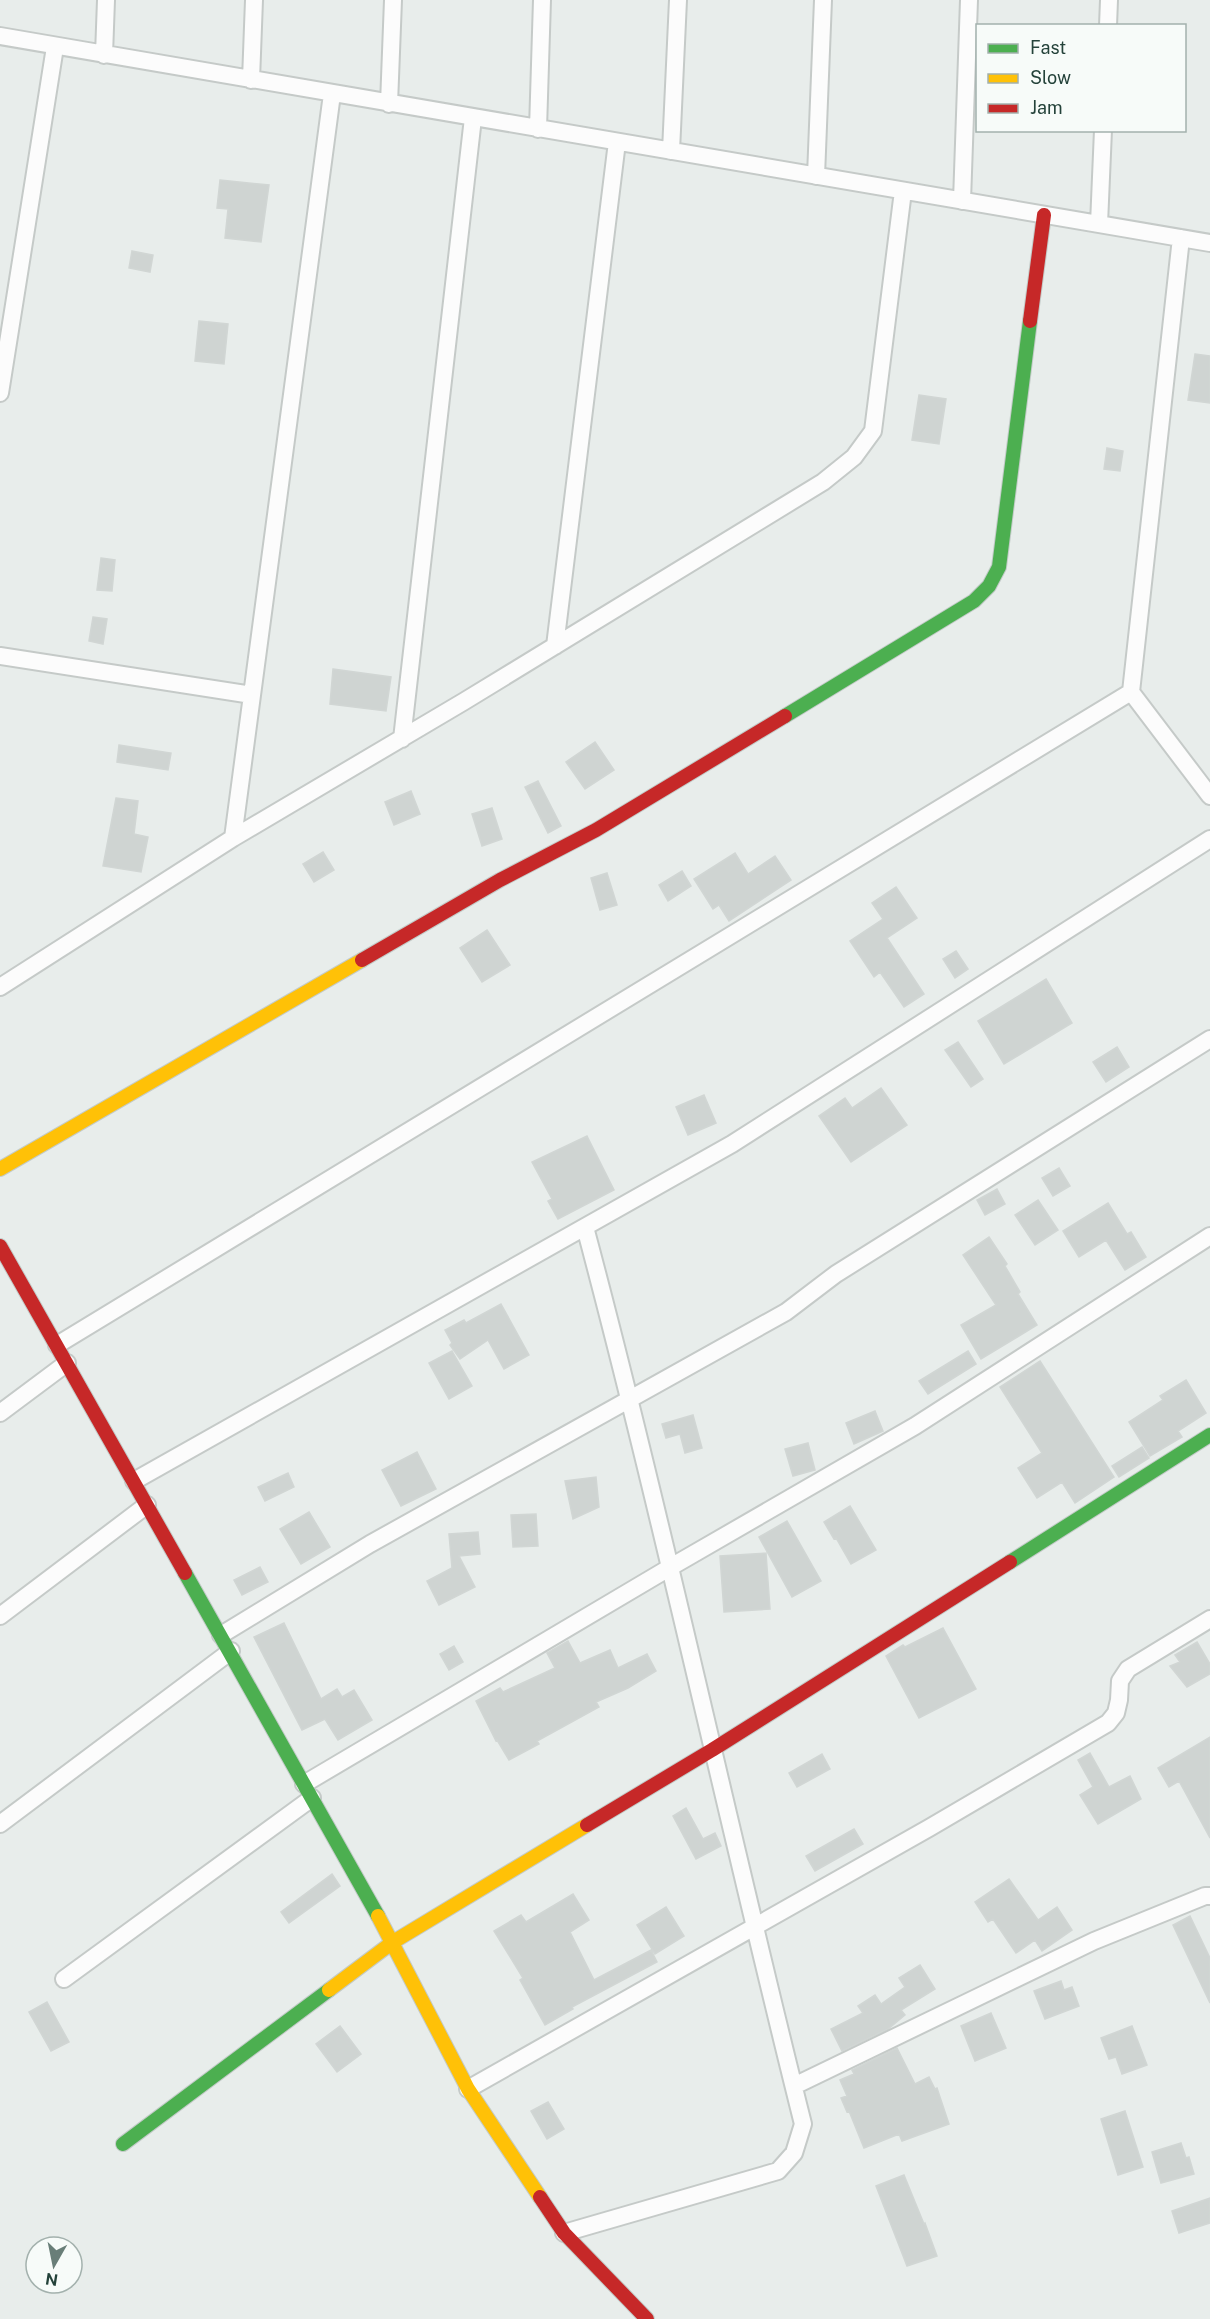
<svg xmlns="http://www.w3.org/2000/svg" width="1210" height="2319" font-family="'Public Sans',sans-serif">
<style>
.building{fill:#cfd4d2;stroke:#d1d6d4;stroke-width:1.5}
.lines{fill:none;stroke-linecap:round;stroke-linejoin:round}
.street-casing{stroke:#c5cac8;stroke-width:20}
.fast-casing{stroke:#c3cbc8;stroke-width:16}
.slow-casing{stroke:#c3cbc8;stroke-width:16}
.jam-casing{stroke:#c3cbc8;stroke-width:16}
.street{stroke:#fcfcfc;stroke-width:16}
.fast{stroke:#4caf50;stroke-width:14}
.slow{stroke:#ffc107;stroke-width:14}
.jam{stroke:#c62828;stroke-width:14}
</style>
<rect width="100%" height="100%" fill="#e8edeb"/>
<path class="building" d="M220 180 269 185 261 242 225 238 228 209 217 208Z
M132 251 153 255 150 272 129 268Z
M199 321 228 324 224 364 195 361Z
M1195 354 1210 356V403L1188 400Z
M919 395 946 399 939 444 912 440Z
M1107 448 1123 451 1120 471 1104 469Z
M101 558 115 560 112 591 97 590Z
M93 617 107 619 103 644 89 641Z
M333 669 391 677 386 711 330 704Z
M595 742 614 770 585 789 566 762Z
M119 745 171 753 168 770 117 762Z
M538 781 561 826 548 833 525 787Z
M411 791 420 814 394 825 385 802Z
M116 798 138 801 134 834 148 837 141 872 103 866Z
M492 808 502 839 482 846 472 814Z
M323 852 334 870 314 882 303 864Z
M735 853 748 874 775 856 791 880 729 921 719 905 713 909 694 879Z
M682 871 691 886 668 901 659 885Z
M607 873 617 905 600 910 591 878Z
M896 887 917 918 887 938 924 994 904 1007 880 972 874 977 850 941 883 919 872 903Z
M487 930 510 965 482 982 460 948Z
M956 951 968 969 955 978 943 959Z
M1046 979 1072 1023 1004 1064 978 1021Z
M958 1042 983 1079 971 1087 945 1050Z
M1117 1047 1129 1067 1106 1082 1093 1062Z
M881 1088 907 1125 851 1162 819 1116 845 1098 852 1108Z
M704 1095 716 1123 688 1135 676 1107Z
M587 1136 614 1190 558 1219 548 1201 552 1199 532 1162Z
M1059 1168 1070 1186 1053 1196 1042 1178Z
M997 1189 1005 1204 985 1215 977 1200Z
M1038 1200 1058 1230 1035 1245 1015 1215Z
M1108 1203 1127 1234 1131 1232 1146 1257 1125 1270 1106 1240 1079 1257 1063 1231Z
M989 1237 1007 1264 1005 1266 1020 1292 1018 1294 1037 1325 981 1359 961 1325 996 1305 963 1255Z
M501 1304 529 1355 504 1369 488 1340 460 1359 450 1345 452 1343 445 1330 464 1320 466 1323Z
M452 1351 472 1386 449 1399 429 1363Z
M968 1351 976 1364 928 1394 919 1381Z
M1040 1361 1114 1477 1075 1503 1062 1482 1037 1498 1018 1468 1042 1453 1000 1387Z
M1186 1380 1206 1413 1178 1431 1182 1437 1150 1456 1129 1422 1163 1400 1160 1396Z
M875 1411 883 1431 854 1444 846 1423Z
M693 1415 702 1448 685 1453 680 1434 666 1438 662 1424Z
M808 1443 815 1470 793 1476 785 1449Z
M1142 1447 1149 1458 1119 1477 1112 1466Z
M417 1452 436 1489 401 1506 382 1470Z
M288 1473 294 1487 265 1501 258 1487Z
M596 1477 599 1507 573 1519 565 1481Z
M850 1506 876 1550 851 1564 836 1538 834 1539 824 1522Z
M309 1512 330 1547 301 1564 280 1529Z
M536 1514 538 1546 513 1547 511 1515Z
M787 1521 821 1581 792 1597 759 1537Z
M478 1532 480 1554 459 1556 475 1587 439 1605 427 1581 452 1568 449 1534Z
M766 1553 770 1609 724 1612 720 1556Z
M260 1567 268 1582 242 1595 234 1580Z
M284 1623 321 1699 337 1689 342 1697 354 1690 372 1720 338 1740 325 1719 302 1730 254 1637Z
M943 1628 976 1689 919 1718 886 1656 903 1645 905 1647Z
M568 1641 580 1663 610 1650 618 1668 647 1654 656 1671 628 1688 596 1702 599 1707 537 1741 539 1744 509 1760 497 1740 496 1741 476 1701 500 1688 503 1692 555 1668 547 1653Z
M1197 1642 1210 1664V1674L1187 1687 1170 1666 1180 1662 1175 1655Z
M454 1646 463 1662 449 1670 440 1654Z
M1210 1737V1838L1179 1781 1169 1787 1158 1768Z
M1090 1753 1109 1787 1130 1776 1141 1799 1098 1824 1080 1795 1093 1787 1078 1760Z
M822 1754 830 1769 797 1787 789 1773Z
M686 1808 703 1839 715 1833 721 1846 696 1859 673 1816Z
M854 1829 863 1844 815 1871 806 1856Z
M332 1874 340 1886 289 1923 281 1912Z
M1009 1879 1038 1920 1057 1907 1072 1930 1042 1951 1035 1940 1016 1953 993 1919 988 1922 975 1902Z
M573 1894 589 1920 570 1932 594 1980 651 1950 657 1962 572 2007 573 2009 545 2025 520 1980 523 1978 494 1931 521 1915 526 1922Z
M666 1907 684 1936 655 1954 637 1925Z
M1190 1916 1210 1958V2003L1173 1925Z
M920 1965 935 1989 901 2010 905 2015 888 2029 842 2051 831 2029 863 2013 858 2006 875 1995 881 2004 905 1987 899 1978Z
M1061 1981 1064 1990 1072 1987 1079 2006 1045 2019 1034 1991Z
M47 2002 69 2042 51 2051 29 2012Z
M991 2013 1006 2048 975 2061 961 2026Z
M340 2026 361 2054 337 2072 316 2044Z
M1132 2026 1147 2065 1122 2074 1116 2057 1109 2059 1101 2038Z
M897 2048 915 2084 929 2077 935 2089 937 2088 949 2124 902 2141 899 2134 864 2148 849 2111 847 2112 841 2098 847 2096 840 2080 854 2074 852 2070Z
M548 2102 564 2129 547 2139 531 2111Z
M1125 2111 1143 2167 1118 2175 1101 2119Z
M1181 2143 1186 2158 1189 2157 1194 2174 1161 2183 1152 2152Z
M904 2175 924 2224 925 2223 937 2256 907 2266 876 2186Z
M1210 2198V2223L1179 2233 1172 2211Z"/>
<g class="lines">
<g class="street-casing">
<path id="street" d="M1108 26 1109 0
M0 36 1210 243
M104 55 106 0
M251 80 254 0
M389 104 393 0
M538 129 542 0
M671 151 678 0
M816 176 823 0
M962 201 969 0
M1099 224 1103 130
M1181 238 1131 692 1210 796
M0 393 55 47
M555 646 617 142
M0 656 252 695
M402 739 473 118
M233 838 332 94
M0 987 233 838 463 702 823 482 854 457 873 431 903 191
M57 1345 1131 692
M0 1413 67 1363
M134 1481 732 1144 1210 839
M0 1616 147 1505
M221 1635 370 1544 786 1312 836 1274 1210 1039
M304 1784 669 1568 915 1426 1210 1236
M0 1824 231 1651
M64 1979 312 1798
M794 2086 1094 1941 1205 1896H1210
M468 2089 929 1828 1108 1723 1116 1713 1119 1700 1120 1681 1128 1669 1210 1619
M564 2233 778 2171 794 2153 803 2124C728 1826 664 1524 585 1227"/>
</g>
<g class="fast-casing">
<path id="fast" d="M785 716 974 601 989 586 999 567 1030 321
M1010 1562 1210 1435
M185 1573 378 1916
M123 2144 329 1990"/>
</g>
<g class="slow-casing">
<path id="slow" d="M0 1169 362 960
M378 1916 468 2089 540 2197
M329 1990 393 1942 587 1825"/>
</g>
<g class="jam-casing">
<path id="jam" d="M1030 321 1044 215
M362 960 500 880 596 830 785 716
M0 1246 185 1573
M587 1825 712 1750 1010 1562
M540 2197 564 2233 647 2319"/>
</g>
<use href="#street" class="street"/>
<use href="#fast" class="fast"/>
<use href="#slow" class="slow"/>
<use href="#jam" class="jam"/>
</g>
<rect x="976" y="24" width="210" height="108" fill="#f7fbf9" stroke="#a3b1ad" stroke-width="1.5"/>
<rect x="988" y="44" width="30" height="9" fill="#4caf50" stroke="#a3b1ad" stroke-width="1.5"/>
<text x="1030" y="54" font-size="18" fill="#24423a">Fast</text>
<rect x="988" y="74" width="30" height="9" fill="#ffc107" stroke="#a3b1ad" stroke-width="1.5"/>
<text x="1030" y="84" font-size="18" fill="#24423a">Slow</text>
<rect x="988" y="104" width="30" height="9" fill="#c62828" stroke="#a3b1ad" stroke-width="1.5"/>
<text x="1030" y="114" font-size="18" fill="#24423a">Jam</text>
<g transform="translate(54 2265) rotate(189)"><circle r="28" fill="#f7fbf9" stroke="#a3b1ad" stroke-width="1.5"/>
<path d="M0-4.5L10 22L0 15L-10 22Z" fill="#697e78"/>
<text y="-9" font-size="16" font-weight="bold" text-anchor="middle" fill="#24423a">N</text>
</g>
</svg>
